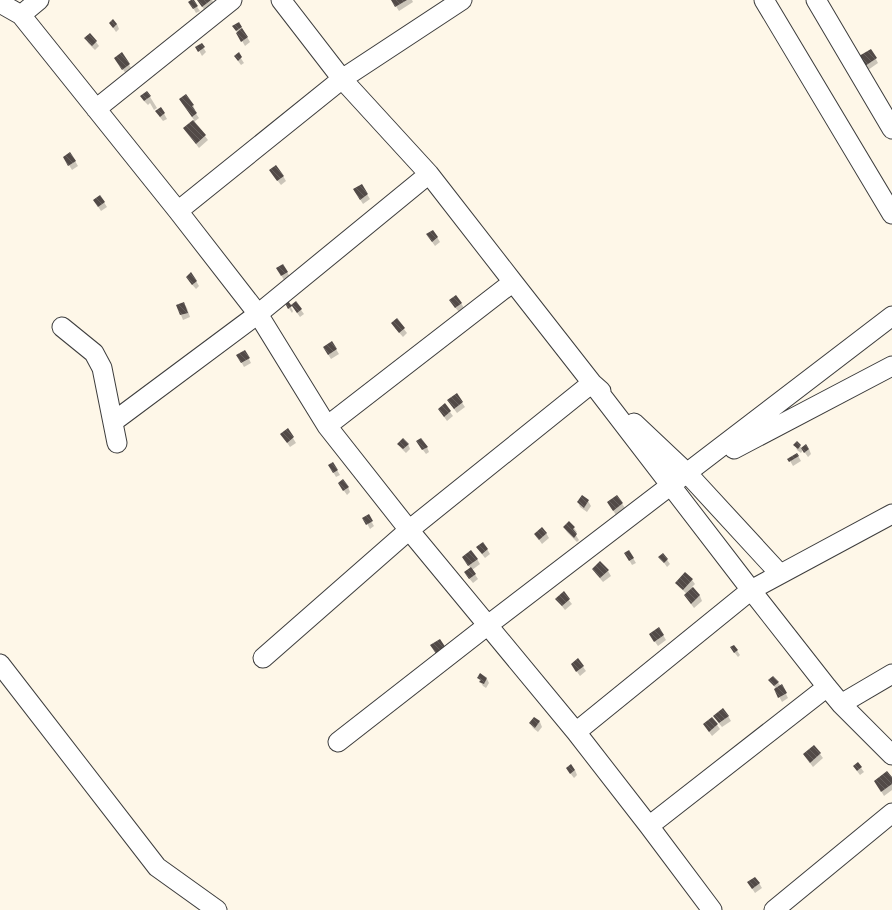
<svg xmlns="http://www.w3.org/2000/svg" width="892" height="910" font-family="'Playfair Display',serif">
<style>
.shadow{fill:#0003}
.building{fill:url(#building-back-hatch)}
.lines{fill:none;stroke-linecap:round;stroke-linejoin:round}
.minor-casing{stroke:#3d3d3d;stroke-width:21}
.minor{stroke:#fff;stroke-width:19}
</style>
<defs>
<pattern id="building-back-hatch" width="6" height="6" patternUnits="userSpaceOnUse"><rect width="6" height="6" fill="#524a47"/><path d="M-1 5l2 2M0 0l6 6M5-1l2 2" fill="none" stroke="#66605d"/></pattern>
</defs>
<rect width="100%" height="100%" fill="#fef7e8"/>
<path class="shadow" d="M192 0 200 11 196 13 192 6Z
M198 0H212L215 4 205 11Z
M392 0H412L413 2 399 11Z
M110 23 117 24 119 29 116 32Z
M239 23 250 42 245 46 234 27Z
M86 38 96 42 99 46 95 50 88 43Z
M201 44 206 52 202 56 197 47Z
M871 50 878 63 868 70 860 57Z
M121 54 132 69 126 74 118 62Z
M238 54 244 63 241 65 238 61Z
M147 92 157 108 154 110 150 103 148 105 144 101Z
M180 100 193 105 195 110 194 111 199 118 194 122 208 140 199 148 184 129 194 120Z
M161 108 167 119 163 121 159 116Z
M64 157 75 161 78 166 72 170Z
M273 175 283 176 286 181 281 185Z
M361 185 370 199 363 204 354 190Z
M100 196 107 207 101 211 97 205Z
M437 237 440 242 435 246 430 239Z
M283 265 290 277 284 280 277 268Z
M189 281H196L199 286 196 289Z
M288 302 293 311 292 313 286 304Z
M184 303 187 308 190 317 183 320 177 305Z
M461 303 464 308 459 312 453 305Z
M295 310H301L304 314 300 317Z
M397 320 407 333 403 337 395 328Z
M332 343 339 354 331 359 324 348Z
M245 351 251 363 244 367 238 356Z
M456 394 465 407 457 413 451 405Z
M450 412 453 416 447 421 442 414Z
M288 430 296 443 290 447 284 438Z
M398 444H408L410 449 406 453 401 448Z
M795 445 800 446 802 449H809L811 454 808 457 803 450 801 453 797 450Z
M420 446 427 447 429 452 426 454Z
M797 454 801 461 793 466 789 459Z
M332 470H337L340 475 336 477Z
M348 487 350 492 347 495 342 488Z
M617 496 625 508 616 515 611 507Z
M582 497 588 501 591 506 587 512 580 507 578 502Z
M368 516 374 526 370 529 364 518Z
M569 522 574 528 577 532 575 534 579 540 577 542 567 532 564 527Z
M546 533 549 538 542 544 535 534Z
M477 548 487 549 490 554 485 558Z
M663 554 670 564 667 567 660 557Z
M628 558H633L636 563 632 565Z
M477 559 480 564 472 570 478 579 473 583 468 577 471 569 466 562Z
M600 563 608 571 611 576 603 582 596 574 593 569Z
M692 580 695 584 692 587 700 596 702 601 694 608 685 596 687 594 679 587 677 583Z
M563 593 572 604 565 610 556 599Z
M663 635 666 640 658 646 653 639Z
M734 646 740 655 738 657 734 652Z
M578 660 586 671 580 676 575 669Z
M773 677 781 686H782L788 698 782 702 775 689H776L770 680Z
M478 678 487 679 489 683 486 688 483 686Z
M728 716 731 721 722 727 717 721Z
M534 718 540 722 542 727 538 732 533 728 530 723Z
M712 718 720 729 712 736 707 729Z
M814 746 823 758 813 767 804 755Z
M861 768 864 772 860 775 857 771Z
M575 770 577 775 574 778 570 773Z
M892 779V790L884 796 878 786Z
M759 883 762 888 755 893 751 887Z"/>
<path class="building" d="M191 0H194L198 6 193 9 188 2Z
M197 0H211L202 7Z
M391 0H407L395 7Z
M113 19 117 24 113 28 109 23Z
M239 22 242 27 236 31 232 26Z
M242 28 248 37 241 42 236 33Z
M90 33 97 41 92 46 84 38Z
M202 43 205 47 198 52 195 47Z
M871 49 877 58 865 66 859 56Z
M122 52 130 64 122 70 114 58Z
M239 52 242 57 238 61 234 56Z
M147 91 151 96 144 101 140 96Z
M186 94 194 105 192 106 197 113 192 117 179 99Z
M161 107 165 113 160 117 155 111Z
M193 120 206 135 196 144 183 128Z
M70 152 76 161 68 166 63 157Z
M276 165 284 176 277 181 269 170Z
M362 184 368 194 360 200 353 189Z
M100 195 105 202 98 207 93 200Z
M433 230 438 237 432 242 426 234Z
M283 264 288 272 281 276 276 268Z
M191 272 197 281 192 285 186 277Z
M456 295 462 303 455 308 449 300Z
M288 301 291 305 296 301 302 309 297 313 292 306 288 309 285 303Z
M184 302 188 313 180 315 176 305Z
M397 318 405 328 399 333 391 323Z
M332 341 337 349 328 355 323 347Z
M245 350 250 358 241 363 236 355Z
M457 393 463 402 454 409 447 400Z
M445 403 451 411 444 417 438 409Z
M288 428 294 437 287 443 280 434Z
M403 438 409 444 403 449 397 444Z
M421 438 428 447 422 450 416 441Z
M797 441 801 445 798 449 793 445Z
M806 444 809 449 804 453 801 448Z
M797 453 799 456 789 462 787 459Z
M333 462 338 470 333 473 328 465Z
M343 479 349 487 343 491 338 483Z
M582 495 589 500 584 508 577 502Z
M617 495 623 503 613 511 607 502Z
M369 514 373 521 366 525 362 518Z
M569 521 575 527 573 529 577 534 574 538 563 527Z
M542 527 547 533 539 540 534 534Z
M483 542 488 549 482 554 476 547Z
M471 550 478 559 468 566 462 557Z
M629 550 634 558 629 561 624 553Z
M663 553 668 559 664 563 658 557Z
M600 561 609 570 600 578 592 569Z
M471 567 476 574 469 579 464 572Z
M685 572 693 579 683 590 675 583Z
M693 587 700 595 691 604 684 595Z
M564 591 570 599 562 606 555 599Z
M659 627 664 635 654 642 649 634Z
M440 639 446 648 437 655 430 645Z
M734 645 738 650 734 653 730 647Z
M578 658 584 666 576 672 571 664Z
M480 673 487 678 484 684 479 682 481 680 477 678Z
M773 676 779 682 774 686 768 680Z
M782 684 787 693 778 698 774 689Z
M723 708 729 716 719 723 713 716Z
M534 717 540 721 535 728 529 723Z
M712 717 718 724 709 732 703 724Z
M814 745 821 753 810 763 803 754Z
M858 762 862 767 857 771 853 766Z
M571 764 575 770 570 774 566 768Z
M887 771 892 777V784L881 792 874 781Z
M755 877 760 883 752 889 747 882Z"/>
<g class="lines">
<g class="minor-casing">
<path id="minor" d="M281 0 342 79 429 174 513 282 592 383 751 590 827 687 841 704 892 755
M764 0 892 214
M816 0 892 129
M0 3 21 15 178 211 258 314 327 426 409 530 576 732 649 826 712 910
M21 15 39 0
M96 109 232 0
M178 211 342 79 462 0
M62 327 94 353 102 368 117 443
M113 422 258 314 429 174
M634 423 687 473 780 574
M327 426 513 282
M734 449 892 366
M263 658 409 530 592 383 601 391
M0 664 157 867 217 910
M841 704 892 674
M576 732 751 590 892 514
M338 742 488 625 892 316
M649 826 827 687
M774 910 892 813"/>
</g>
<use href="#minor" class="minor"/>
</g>
</svg>
